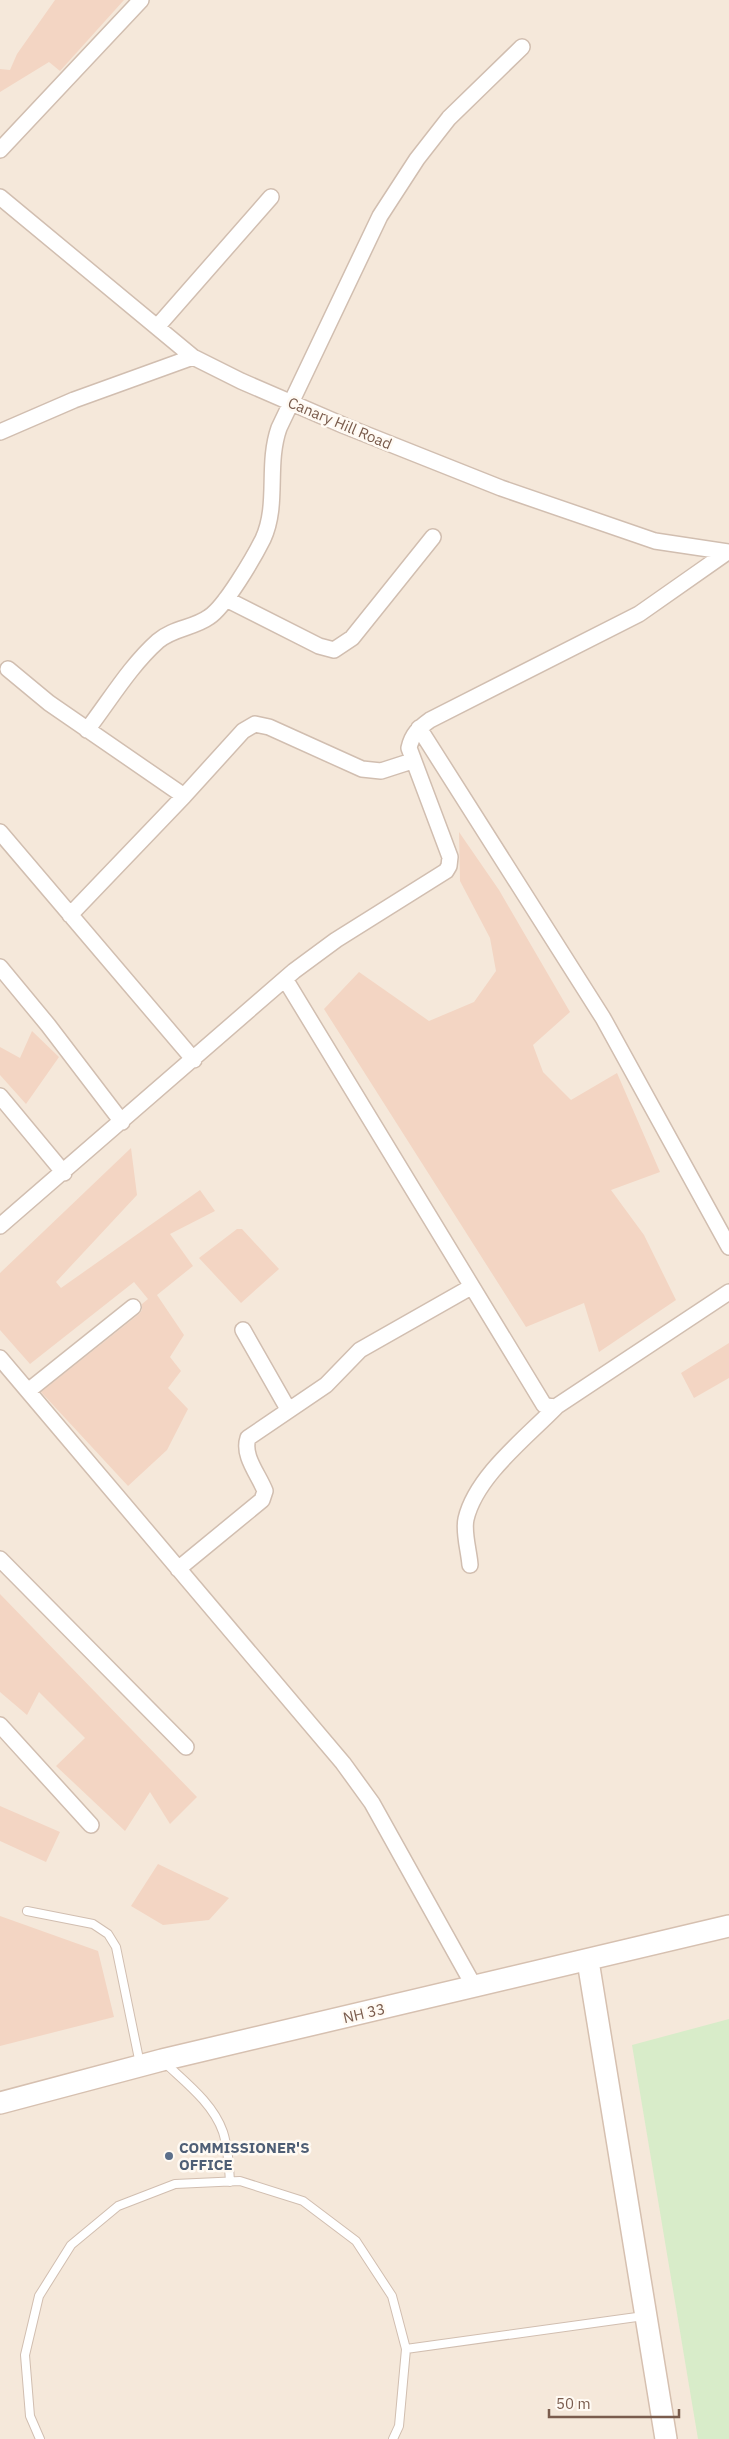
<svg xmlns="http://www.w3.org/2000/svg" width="729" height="2439" font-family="'IBM Plex Sans',sans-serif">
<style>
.residential{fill:#f5e8da}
.green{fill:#d8ecc9}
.building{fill:#f3d5c3}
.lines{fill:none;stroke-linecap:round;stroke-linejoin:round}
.service-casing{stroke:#d1beb0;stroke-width:10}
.minor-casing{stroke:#d1beb0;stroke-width:18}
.secondary-casing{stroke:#d6c0b0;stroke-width:24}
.service{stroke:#fff;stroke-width:8}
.minor{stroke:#fff;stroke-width:15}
.secondary{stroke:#fff;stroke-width:21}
.service-dot{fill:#5c6f8a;stroke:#fffaf3;stroke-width:2}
.labels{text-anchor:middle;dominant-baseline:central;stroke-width:5;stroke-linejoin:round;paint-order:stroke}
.street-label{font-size:15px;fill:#7a5c4d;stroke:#fffaf3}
.service-label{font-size:15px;font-weight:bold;fill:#4e5e75;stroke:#fffaf3;text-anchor:start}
</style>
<rect width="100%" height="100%" fill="#fdf6ec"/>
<path class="residential" d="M0 0H729V2439H0Z"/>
<path class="green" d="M729 2019V2439H698L632 2045Z"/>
<path class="building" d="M55 0H124L60 71 49 62 0 92V69L10 70 17 54Z
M459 832 499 890 570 1012 533 1045 543 1072 571 1100 617 1073 660 1172 611 1190 644 1235 676 1300 599 1352 584 1303 526 1327 324 1009 359 972 429 1021 474 1002 496 971 490 938 460 881Z
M32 1031 59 1057 26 1104 0 1075V1047L20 1058Z
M131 1148 137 1195 56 1282 61 1288 200 1190 215 1211 170 1234 193 1266 157 1295 184 1335 170 1357 181 1371 168 1388 188 1409 167 1450 128 1486 41 1392 139 1314 142 1310V1304L148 1299 134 1282 30 1364 0 1330V1273Z
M237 1229H242L279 1269 241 1303 199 1258Z
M729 1343V1378L694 1398 681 1373Z
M0 1594 197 1797 170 1824 150 1792 125 1831 56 1766 85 1738 39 1692 27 1715 0 1692Z
M0 1806 60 1832 46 1862 0 1841Z
M158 1864 229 1898 209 1920 163 1925 131 1906Z
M0 1916 98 1951 114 2017 0 2046Z"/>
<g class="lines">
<g class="service-casing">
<path id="service" d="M27 1911 93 1924 108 1934 116 1947 140 2064
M164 2062C185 2082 213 2103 223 2132 228 2148 229 2165 230 2182
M406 2349 644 2316
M40 2439 30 2416 25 2355 39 2296 71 2245 118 2206 175 2184 240 2181 303 2201 356 2241 392 2296 406 2349 399 2426 393 2439"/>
</g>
<g class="minor-casing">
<path id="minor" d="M0 150 141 0
M0 197 193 357 241 381 345 426 501 488 655 541 729 552
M157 327 271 197
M0 432 74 400 193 357
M226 599 319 646 334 650 352 638 433 537
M8 669 49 703 184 796 243 731 255 724 269 727 362 769 381 771 412 761
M419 728 603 1018 729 1247
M87 730C110 700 130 666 158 641 173 628 194 628 209 617 225 607 254 557 263 539 279 504 266 465 279 428L380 216 417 159 449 118 522 47
M0 832 194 1060
M70 915 184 796
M0 967 48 1025 122 1122
M285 979 544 1405 552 1407 557 1406 729 1292
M0 1096 64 1173
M0 1226 294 971 336 940 446 871 449 866 450 857 409 748C412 734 419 728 430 720L639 614 726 553
M243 1330 288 1409
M0 1358 343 1763 372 1803 475 1988
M28 1391 133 1307
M0 1559 186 1747
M470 1565C469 1551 463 1532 466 1519 476 1476 527 1437 557 1406
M178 1569 262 1500 265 1491C259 1475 242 1456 248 1438L326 1385 360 1350 471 1287
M0 1725 91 1825"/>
</g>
<g class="secondary-casing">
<path id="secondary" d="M588 1961 666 2439
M0 2103 162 2060 729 1926"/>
</g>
<use href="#service" class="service"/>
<use href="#minor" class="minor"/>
<use href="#secondary" class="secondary"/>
</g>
<circle class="service-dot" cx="169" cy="2156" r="5"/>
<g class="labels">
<g class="street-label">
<text transform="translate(340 423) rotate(23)">Canary Hill Road</text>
<text transform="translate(364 2013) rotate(-13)">NH 33</text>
</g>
<g class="service-label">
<text x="179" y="2147">COMMISSIONER'S<tspan x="179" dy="17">OFFICE</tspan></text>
</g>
</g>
<path d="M549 2409v8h130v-8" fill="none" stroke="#7a5c4d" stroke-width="2.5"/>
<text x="556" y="2409" font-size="15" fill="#7a5c4d" stroke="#fffaf3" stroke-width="4" paint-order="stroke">50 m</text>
</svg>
